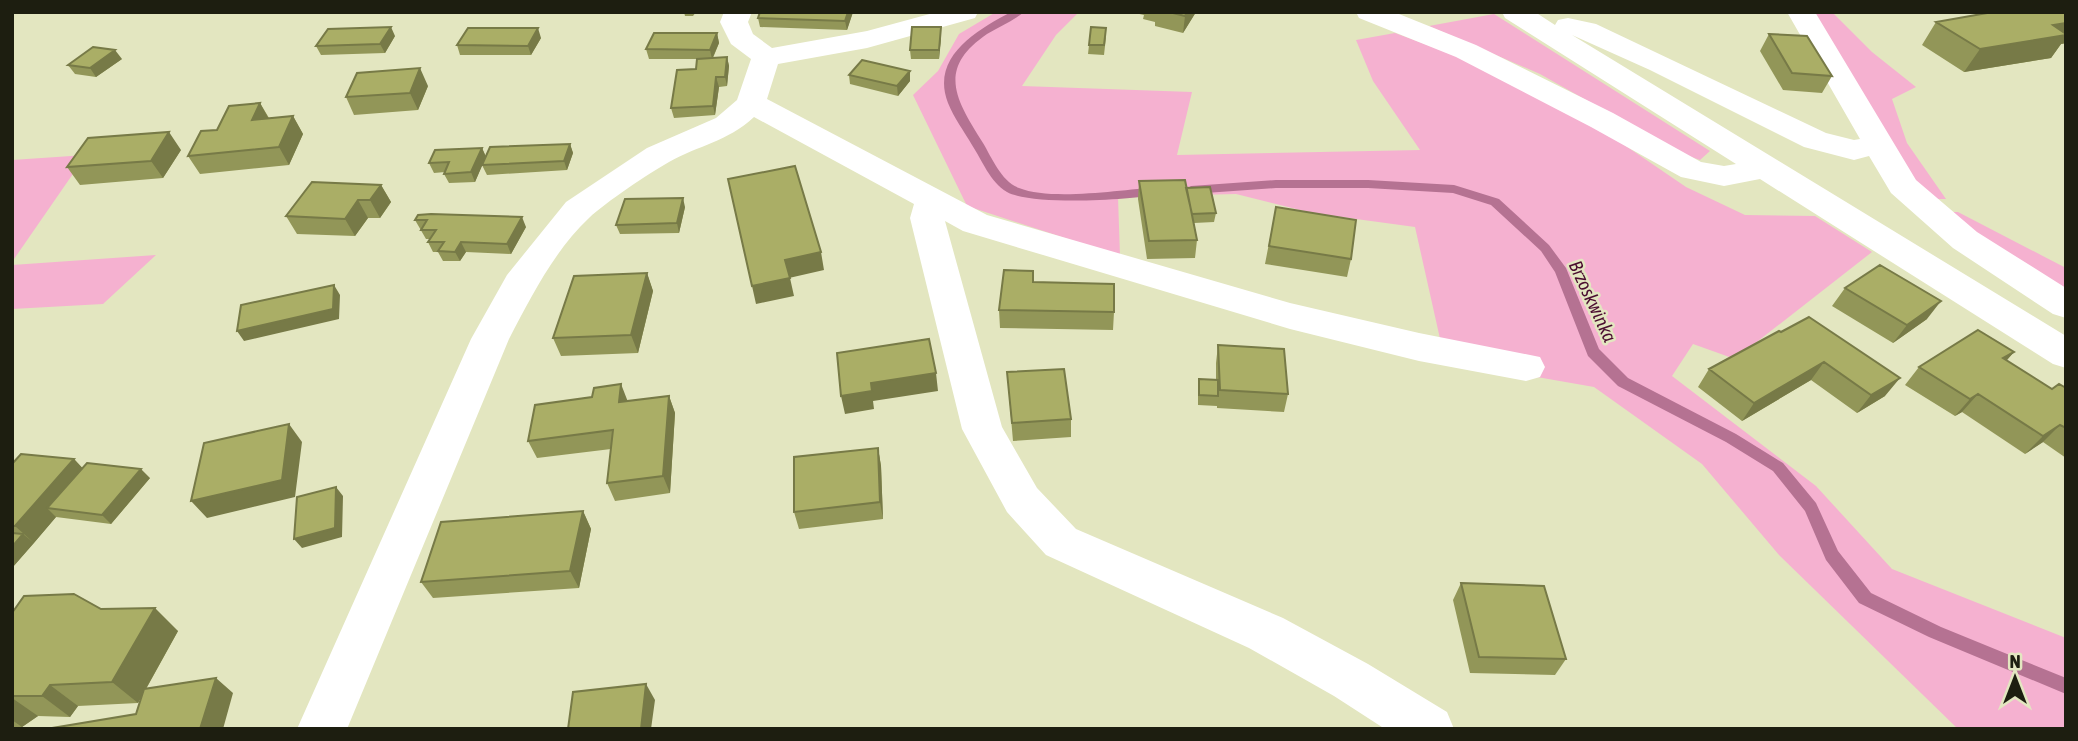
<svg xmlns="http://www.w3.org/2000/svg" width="2078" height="741" font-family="'Asap Condensed',sans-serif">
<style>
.green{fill:#f5b1d0}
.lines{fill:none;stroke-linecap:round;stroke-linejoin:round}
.stream{fill:#b57292;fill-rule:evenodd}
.minor{fill:#fff;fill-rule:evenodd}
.wall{fill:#929658}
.shaded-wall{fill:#777a47}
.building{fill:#aaae66;stroke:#777a47;stroke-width:2}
.labels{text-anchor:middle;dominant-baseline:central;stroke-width:5;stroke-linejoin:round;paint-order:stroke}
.water-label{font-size:19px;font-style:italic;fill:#4b0d30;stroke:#e3e6c0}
</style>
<rect width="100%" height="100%" fill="#e3e6c0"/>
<path class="green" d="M996 12H1079L1056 35 1022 86 1192 92 1177 155 1420 150 1373 81 1356 40 1395 33 1473 62 1598 127 1686 187 1745 215 1815 216 1872 252 1735 359 1693 344 1672 376 1816 486 1892 569 2066 638V729H1958L1779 555 1702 464 1594 387 1445 361 1415 227 1312 213 1236 194 1118 197 1120 256 967 206 913 95 938 71 959 34Z
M1812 12H1832L1872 52 1916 87 1892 99 1907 143 1946 199H1927Z
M1494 14 1710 151 1700 160 1680 153 1540 74 1429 26Z
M86 155 12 262V160Z
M1947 212H1958L2066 268V297Z
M156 255 103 304 12 309V265Z"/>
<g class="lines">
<path class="stream" d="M1011 12H1024C1013 21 999 27 987 34 936 69 956 100 983 143 992 158 1001 181 1019 188 1051 201 1121 190 1157 187L1161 188 1163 191 1161 194C1132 200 1032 206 1007 192 990 182 982 160 972 145 964 131 954 118 948 103 930 57 977 30 1011 12Z
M1276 180H1368L1454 185 1499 199 1549 245 1566 268 1599 349 1628 378 1736 434 1783 463 1816 503 1838 551 1871 593 1941 627 2066 678V694L1929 637 1859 603 1826 560 1805 511 1773 471 1726 442 1618 386 1588 356 1555 272 1541 251 1491 205 1453 193 1368 188H1276L1191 194 1185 190 1191 186Z"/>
<path class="minor" d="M724 12H752L748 22 753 34 772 48 867 31 937 12H978L975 18 867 48 778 64 767 99 987 215 1290 303 1419 333 1540 357 1545 367 1540 377 1526 381 1419 361 1290 329 963 231 945 221 1002 427 1037 488 1076 529 1283 618 1368 664 1447 712 1454 729H1385L1334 696 1249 648 1046 555 1007 512 962 429 910 218 914 204 754 117C727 142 699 145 669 162 648 174 606 202 589 218 554 251 531 297 509 339L347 729H297L471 339 507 275 566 202 647 148 716 118 737 100 751 59 731 44 720 22Z
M1356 12H1394L1476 45 1613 113 1701 162 1724 166 1736 164 1505 18 1502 12H1535L1555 25 1558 20 1568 18 1596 24 1826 133 1854 140 1860 139 1787 12H1815L1916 180 1977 232 2066 288V318L2053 314 1953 248 1891 193 1869 156 1854 160 1804 147 1650 70 1572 35 2066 336V368L2053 364 1760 179 1724 186 1681 177 1591 127 1456 57 1359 18Z"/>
</g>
<path class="wall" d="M433 12H466L464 14H434Z
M684 12H696L693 16H685Z
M760 12H853L847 30 760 27 758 18Z
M1130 12H1196L1183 33 1155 26V22L1143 19 1144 15Z
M2066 12V43L2061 44 2051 58 1964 72 1922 45 1936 22Z
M717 33 719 43 713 58 727 57 729 66 727 86 719 87 715 115 674 118 671 108 696 69 697 59H649L646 49Z
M1769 34 1832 76 1822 93 1783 90 1760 51Z
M395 36 385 53 321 55 316 46Z
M941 36 939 59H911L910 50Z
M1106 37 1104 55 1088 54 1089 45Z
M541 38 531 55H460L457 45Z
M122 59 96 77 75 74 68 65Z
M849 75 910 81 898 96 850 84Z
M428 86 418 110 354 115 346 97Z
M260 103 269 118 293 116 303 134 289 165 200 174 188 156 217 130Z
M570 144 573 153 567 170 487 175 482 165 475 182 449 183 444 174 445 172 434 173 429 163 482 148 486 157Z
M181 150 163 178 80 185 67 167Z
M1139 181 1186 188 1216 213 1214 222 1194 223 1197 240 1195 258 1147 259 1138 199Z
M381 185 391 202 380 218H368L355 236 297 234 286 216Z
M685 207 679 233 620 234 616 225Z
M1276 207 1351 259 1347 277 1265 264Z
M415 220 526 227 511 254 466 252 460 261H443L438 252H433L428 242 430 239H426Z
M1033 271V282L1114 312 1113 330 1000 328 999 310Z
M647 273 653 291 638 353 561 356 553 338Z
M1845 288 1927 319 1893 343 1832 306Z
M1781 332 1885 396 1857 413 1811 380 1742 421 1698 387 1709 369Z
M1218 345 1288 394 1284 412 1217 408V405V406L1198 405V388L1199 379 1216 380V363Z
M2014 352 2006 361 2052 389 2066 388V458L2043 442 2025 454 1962 412 1955 416 1905 385 1919 367Z
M1007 372 1071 419V437L1013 441Z
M669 396 675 413 670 493 615 501 607 483 611 449 537 458 528 441 627 401Z
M878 448 881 466 883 519 799 529 794 512Z
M74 459 82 468 150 478 111 524 56 517 12 568V464Z
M583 511 591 529 579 588 433 598 421 582Z
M1461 583 1566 659 1555 675 1470 673 1453 600Z
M101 609 178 631 146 689 233 693 136 714 142 695 138 703 78 706 70 717 38 716 22 727 12 728V613Z"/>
<path class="shaded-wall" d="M848 12H853L847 30 845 21Z
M1187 12H1196L1183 33 1185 16Z
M2066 23V43L2061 44 2051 58 1964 72 1980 49 2053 25Z
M391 27 395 36 385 53 380 44Z
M941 27V36L939 59V50Z
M538 28 541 38 531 55 528 46Z
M717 33 719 43 712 59 710 50Z
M115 50 122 59 96 77 90 68Z
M727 57 729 66 727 86 725 77Z
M420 68 428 86 418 110 410 93Z
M910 71V81L898 96 897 86Z
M716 77 719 87 715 115 713 106Z
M260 103 270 121 252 120Z
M293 116 303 134 289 165 279 147Z
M169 132 181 150 163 178 151 161Z
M570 144 573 153 567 170 564 161Z
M482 148 486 157 475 182 471 172Z
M381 185 391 202 380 218 370 200Z
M683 198 685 207 679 233 677 223Z
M358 200 368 218 355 236 345 219Z
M522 217 526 227 511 254 507 244Z
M461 242 466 252 460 261 455 252Z
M821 252 824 270 789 278 785 260Z
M647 273 653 291 638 353 631 335Z
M790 278 794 296 756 304 752 286Z
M334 285 340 295 339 319 244 341 237 331Z
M1941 301 1927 319 1893 343 1907 325Z
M2014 352 1998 370 2003 358Z
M1824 362 1811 380 1742 421 1754 403Z
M936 373 938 391 873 401 874 409 845 414 841 396 871 383Z
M1900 378 1885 396 1857 413 1871 395Z
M621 384 628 402H619Z
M1978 394 1962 412 1955 416 1970 399Z
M669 396 675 413 670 493 663 476Z
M289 424 302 442 295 497 207 518 191 501Z
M2060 425 2043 442 2025 454 2043 436Z
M878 448 881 466 883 519 880 502Z
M74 459 91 477 47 508 56 517 34 543 15 526Z
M141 469 150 478 111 524 102 515Z
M336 487 343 496 342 537 302 548 294 539Z
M583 511 591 529 579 588 570 571Z
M23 534 34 543 12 568V547Z
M155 608 178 631 138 703 112 682Z
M216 678 233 693 223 729H200Z
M646 684 655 700 651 729H641Z
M50 685 78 706 70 717 42 696Z
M12 698 38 716 22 727 12 720Z"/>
<path class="building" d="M760 12H848L845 21 758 18Z
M1169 12H1187L1185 16Z
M1993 12H2066V23L2053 25 2066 34V35L1980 49 1936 22Z
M391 27 380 44 316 46 328 29Z
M912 27H941L939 50H910Z
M1091 27 1106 28 1104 45H1089Z
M468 28H538L528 46 457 45Z
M654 33H717L710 50 646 49Z
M1769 34 1807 36 1832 76 1792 73Z
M93 47 115 50 90 68 68 65Z
M727 57 725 77H716L713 106 671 108 677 70 696 69 697 59Z
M862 60 910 71 897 86 849 75Z
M420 68 410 93 346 97 357 73Z
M260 103 252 120 293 116 279 147 188 156 201 131 217 130 229 106Z
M169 132 151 161 67 167 88 138Z
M570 144 564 161 482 165 490 147Z
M482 148 471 172 444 174 449 162 429 163 435 150Z
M795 166 821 252 785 260 790 278 752 286 728 179Z
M1185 180 1197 240 1149 241 1139 181Z
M312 182 381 185 370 200H358L345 219 286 216Z
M1210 187 1216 213 1192 214 1186 188Z
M683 198 677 223 616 225 625 199Z
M1276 207 1356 220 1351 259 1269 246Z
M431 214 522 217 507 244 461 242 455 252 438 251 444 242H428L436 230H421L427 220H415L418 215Z
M1880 265 1941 301 1907 325 1845 288Z
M1004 270 1033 271V282L1114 284V312L999 310Z
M647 273 631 335 553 338 574 276Z
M334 285 333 309 237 331 241 305Z
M1809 317 1900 378 1871 395 1824 362 1754 403 1709 369 1779 331 1781 332Z
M1978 330 2014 352 2003 358 2052 389 2059 384 2066 388V428L2060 425 2043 436 1978 394 1970 399 1919 367Z
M929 339 936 373 871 383 872 391 841 396 837 353Z
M1218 345 1284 349 1288 394 1220 390Z
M1064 369 1071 419 1012 423 1007 372Z
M1199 379 1218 380V396L1199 395Z
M621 384 619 402 669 396 663 476 607 483 613 430 528 441 535 405 592 397 594 388Z
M289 424 282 480 191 501 204 443Z
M878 448 880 502 794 512V457Z
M21 454 74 459 15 526H12V464Z
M87 463 141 469 102 515 47 508Z
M336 487 335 528 294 539 297 497Z
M583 511 570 571 421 582 441 522Z
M12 533 23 534 12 547Z
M1461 583 1544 586 1566 659 1479 657Z
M74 594 101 609 155 608 112 682 50 685 42 696H12V613L24 596Z
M216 678 200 729H46L136 714 144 689Z
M646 684 641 729H568L573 692Z"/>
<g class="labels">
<g class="water-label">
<text transform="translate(1593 301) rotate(65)">Brzoskwinka</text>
</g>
</g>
<rect width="2078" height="741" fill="none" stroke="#1d1e10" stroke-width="28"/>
<g transform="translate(2015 678)" stroke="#e3e6c0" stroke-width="5" paint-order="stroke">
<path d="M0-5L12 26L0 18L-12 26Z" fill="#1d1e10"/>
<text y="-10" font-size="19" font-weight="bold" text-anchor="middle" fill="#1d1e10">N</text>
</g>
</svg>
